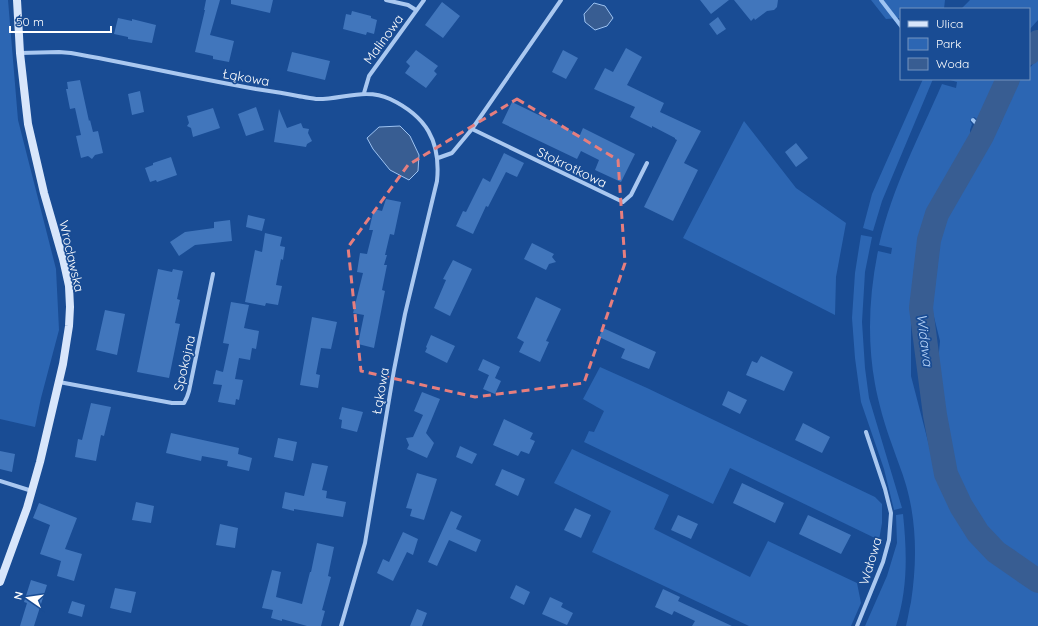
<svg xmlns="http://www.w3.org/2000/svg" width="1038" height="626" font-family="Quicksand,sans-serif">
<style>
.green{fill:#2c66b3}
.water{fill:#385d92;stroke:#9dc3f2}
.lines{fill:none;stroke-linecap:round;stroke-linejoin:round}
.stream{stroke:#9dc3f2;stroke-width:4}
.river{stroke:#385d92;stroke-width:24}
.building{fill:#4176bc}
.street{stroke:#aac8f0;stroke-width:4}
.secondary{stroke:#d8e6fb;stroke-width:8}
.marked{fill:none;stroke:#e67e7e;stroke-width:3;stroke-dasharray:8 5;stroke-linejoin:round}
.labels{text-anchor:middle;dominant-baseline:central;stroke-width:3.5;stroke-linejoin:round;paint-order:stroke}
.street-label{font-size:13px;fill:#fff;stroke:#194c94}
.water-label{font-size:14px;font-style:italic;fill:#b6d2f7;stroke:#194c94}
</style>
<rect width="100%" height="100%" fill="#194c94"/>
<path class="green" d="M0 0H8L18 120 56 269 59 330 41 398 35 427 0 419Z
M871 0H945L944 9H901V18L886 19Z
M970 0H1038V20L1029 30V9H961Z
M1038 58V570L1001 543 973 512 957 482 936 383 940 341 931 305 932 273 938 232 999 127 1016 86 1021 79H1029V69Z
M923 79H933L882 201 873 231 863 228 872 194Z
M947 79H997L978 120 974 117 970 121 972 124 970 130V139L931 203 920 234 914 269 911 323V376L937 476 955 516 995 563 1038 591V626H906C908 618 909 610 911 602 917 563 917 523 906 485 902 471 896 457 891 442 885 426 878 401 875 384 867 340 869 295 878 251L891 254 892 248 879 245C892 188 919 137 942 84L956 88 957 82Z
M744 121 796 188 846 223 836 277 835 315 683 238Z
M861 235 872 237 865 272 862 322 865 368 869 398 902 508 894 510 884 469 861 402 855 358 852 318 855 273Z
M600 367 647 388 875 497 882 504V523L879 540 730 468 713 504 584 442 589 431 594 432 604 411 583 399Z
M572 449 669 495 654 529 750 577 768 541 857 583 861 603 851 626H749L592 552 611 511 554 483Z
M903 514C907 553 908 588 896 626H865L887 576 897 543 896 515Z"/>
<path class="water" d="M594 3 605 6 613 18 607 26 595 30 585 22 584 14Z
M400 126 410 136 419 155 418 171 409 180 390 170 373 149 367 138 379 127Z"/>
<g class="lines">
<path class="stream" d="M881 0 901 26
M973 120 984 132"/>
<path class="river" d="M1029 53 1038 42
M1008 79 982 136 937 214 929 240 921 308 935 415 946 474 961 506 978 533 996 552 1038 581"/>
</g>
<path class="building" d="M206 0H220L210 35 234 41 229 62 213 59V56L195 52 205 10H204Z
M231 0H273L270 13 231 4Z
M700 0H729L711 14Z
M734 0H778L777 7 774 10 767 11 755 20 754 18 751 21Z
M442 2 460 16 443 38 425 25Z
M352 11 371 16V18L377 20 374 34 367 32 366 35 343 29 346 14 351 15Z
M718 17 726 29 717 35 709 24Z
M118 18 132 21V19L156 25 152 43 128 39V37L114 34Z
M626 48 642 57 627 85 664 103 660 112 701 131 684 163 698 170 673 221 644 207 677 140 675 139V138L652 126V128L630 117 635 107 594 89 605 68 613 72Z
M416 50 438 66 434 71 437 74 426 88 405 73 410 66 406 62Z
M563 50 578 58 566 79 552 72Z
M292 52 330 61 325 80 287 71Z
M80 80 89 121 90 120 93 132 98 131 103 153 95 155 92 159 88 156 81 158 76 136 81 135 75 108 70 109 66 89H68L67 82Z
M140 91 144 112 132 115 128 94Z
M512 102 580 135 583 128 635 154 621 182 595 170 599 160 581 151 577 159 502 123Z
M256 107 264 130 246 136 238 114Z
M213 108 220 128 193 137 191 128 187 126 189 123 187 116Z
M279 109 287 128 301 123 303 128 309 129 308 133 312 141 307 144 306 147 274 142Z
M796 143 808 158 796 167 785 152Z
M504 153 524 163 517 177 506 172 488 207 486 206 473 234 456 226 463 211 466 212 483 178 490 182Z
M171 157 177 175 157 182 156 180 150 182 145 168 153 165V163Z
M386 199 401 202 394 235 390 234 385 255H387L384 265H387L382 290 385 291 374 348 358 344 364 315 353 313 363 273 357 272 360 253 367 254 373 230H369L374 209 382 211Z
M248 215 265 219 262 231 246 227Z
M230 220 232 241 195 245 179 256 170 242 185 232 214 228V222Z
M265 233 282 237 280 246 285 247 283 260 281 259 276 285 282 286 278 305 266 303 265 306 245 302 255 250 262 252Z
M532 243 554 254 552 257 556 262 549 264 546 270 524 259Z
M453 260 472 269 450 316 434 308 446 280 443 279Z
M158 269 172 272 173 269 183 271 177 299 180 300 175 323 180 324 169 378 137 372Z
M536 297 561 309 546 341 549 342 540 362 519 352 524 342 517 338Z
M231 302 249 305 244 328 259 331 256 349 252 348 250 360 239 358 235 379 243 380 239 400 236 399 235 405 218 402 222 385 213 384 216 370 223 372 229 344 223 343Z
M105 310 125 314 117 355 96 350Z
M312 317 337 322 331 349 321 348 316 374 320 375 318 388 300 385Z
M603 328 656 352 649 369 621 358 625 349 599 337Z
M431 335 455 346 447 363 425 352 427 348 426 347Z
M761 356 793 372 784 391 746 375 752 361 757 363Z
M483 359 500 367 495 378 478 370Z
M489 375 501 381 495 394 483 389Z
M728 391 747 400 740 414 722 405Z
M422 392 440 399 426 433 434 443 427 458 407 449 409 445 406 438 413 437 423 415 414 411Z
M91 403 111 407 104 436 101 435 96 461 75 457 78 439 82 440Z
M342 407 363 412 357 432 341 428 342 420 339 419Z
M504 419 533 433 530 439 535 441 529 454 521 451 518 456 493 445Z
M803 423 830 437 822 453 795 440Z
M171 433 239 448 238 454 252 458 249 471 227 466 228 461 202 456 201 461 166 453Z
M278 438 297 442 293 461 274 457Z
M460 446 477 454 472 464 456 457Z
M0 451 15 454 12 472 0 469Z
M312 463 328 466 322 490 327 491 326 498 346 502 343 517 294 509V511L282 508 285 492 304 496Z
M502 469 525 479 518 496 495 485Z
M417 473 437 479 424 520 410 516 412 509 406 508Z
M742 483 784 503 775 523 733 503Z
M136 502 154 506 151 523 132 520Z
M39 503 77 518 65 549 82 554 74 581 57 576 61 561 40 554 50 525 33 518Z
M575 508 591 515 581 538 564 530Z
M451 511 462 516 456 529 481 540 476 552 449 540 437 566 428 562Z
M678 515 698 524 691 539 671 530Z
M808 515 851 535 841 554 799 534Z
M220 524 238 528 235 548 216 545Z
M403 532 418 539 413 555 407 552 393 581 377 573 383 559 389 562Z
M317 543 334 547 328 576 331 577 322 610 325 611 321 626H307L282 619V621L271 618 273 610 262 608 272 570 281 572 276 597 302 604 310 572H311Z
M31 580 47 585 34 626H20L27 603 24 602Z
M516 585 530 592 524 605 510 598Z
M115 588 136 592 131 613 110 608Z
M663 589 680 597 678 601 732 626H692L695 621 674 611 672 615 655 607Z
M550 597 563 603 561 607 573 613 567 625 542 614Z
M72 601 85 605 82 617 68 613Z
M417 609 427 613 422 626H410Z"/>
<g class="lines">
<path class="street" d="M386 0 408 5 416 10
M20 53 59 52 71 53C133 64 194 78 256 89 270 91 284 93 298 96 303 97 310 98 316 99 341 100 365 87 390 99 426 116 441 141 437 181L405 314 394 370 365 543 341 626
M364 93 369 76 424 0
M472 129 623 202 631 195 647 163
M438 158 452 153 472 129 561 0
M59 382 172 403H184L187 397 189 391 213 274
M0 481 32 491
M857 626 883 562 889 540 891 513 885 489 866 432"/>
<path class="secondary" d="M0 582 27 508 40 462 63 364 69 326 70 307 69 286 63 259 44 193 28 124 20 53 17 0"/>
</g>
<path class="marked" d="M517 99 618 160 625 263 584 383 475 397 361 371 348 247 408 165Z"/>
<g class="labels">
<g class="street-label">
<text transform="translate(383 39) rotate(-54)">Malinowa</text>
<text transform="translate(246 77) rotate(10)">Łąkowa</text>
<text transform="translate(572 167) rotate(26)">Stokrotkowa</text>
<text transform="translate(72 256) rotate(77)">Wrocławska</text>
<text transform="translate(184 363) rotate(-77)">Spokojna</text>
<text transform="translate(380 391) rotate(-80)">Łąkowa</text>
<text transform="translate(870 561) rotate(-73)">Wałowa</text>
</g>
<g class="water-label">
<text transform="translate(925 340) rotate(83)">Widawa</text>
</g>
</g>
<rect x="900" y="8" width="130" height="72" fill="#194c94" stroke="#7594bf"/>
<rect x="908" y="21" width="20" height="6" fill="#d8e6fb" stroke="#7594bf"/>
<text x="936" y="28" font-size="12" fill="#ffffff">Ulica</text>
<rect x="908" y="38" width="20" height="12" fill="#2c66b3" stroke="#7594bf"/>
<text x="936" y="48" font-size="12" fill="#ffffff">Park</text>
<rect x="908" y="58" width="20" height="12" fill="#385d92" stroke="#7594bf"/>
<text x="936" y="68" font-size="12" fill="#ffffff">Woda</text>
<g transform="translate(28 598) rotate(283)" stroke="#194c94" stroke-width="3" paint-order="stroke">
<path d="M0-3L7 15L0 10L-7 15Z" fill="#ffffff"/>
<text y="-6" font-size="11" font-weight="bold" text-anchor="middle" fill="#ffffff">N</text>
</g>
<path d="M10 26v6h101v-6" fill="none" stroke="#ffffff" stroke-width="2"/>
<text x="16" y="26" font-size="12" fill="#ffffff" stroke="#194c94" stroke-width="3" paint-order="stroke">50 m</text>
</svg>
